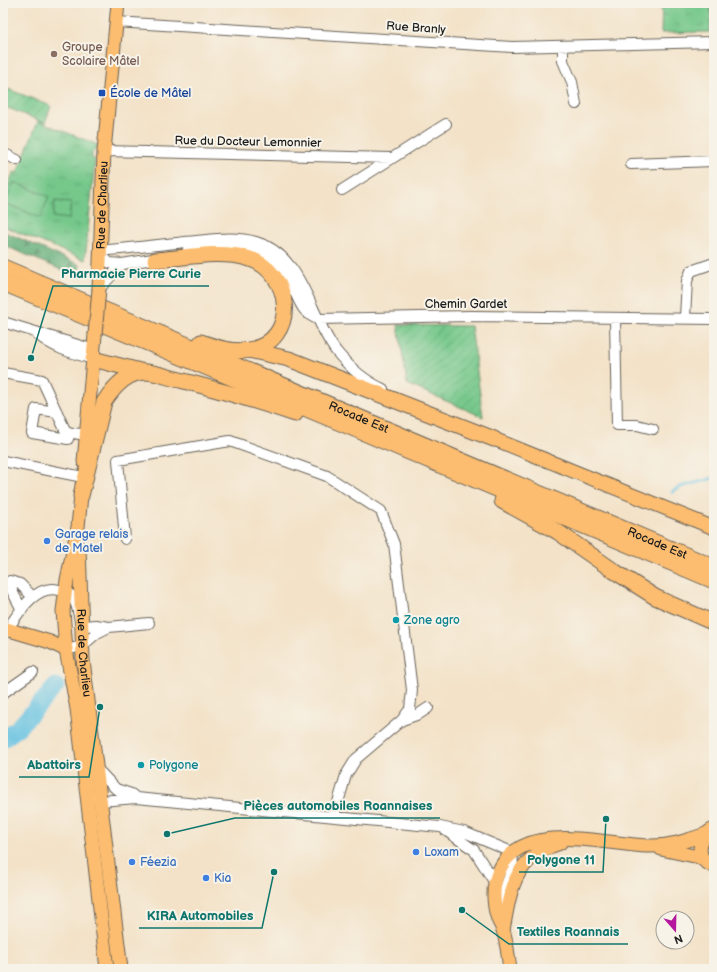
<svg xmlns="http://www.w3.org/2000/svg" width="717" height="972" font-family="'Balsamiq Sans',sans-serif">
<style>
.grass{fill:url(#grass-tufts);stroke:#487253}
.forest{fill:url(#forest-firs);stroke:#3e6449}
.garden{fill:url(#garden-furrows);stroke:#487253}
.pitch{fill:#74c78a;stroke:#487253}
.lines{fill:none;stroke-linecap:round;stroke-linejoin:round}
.stream{stroke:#63c1e1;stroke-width:3}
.river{stroke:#63c1e1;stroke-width:17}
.minor-casing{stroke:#676158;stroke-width:12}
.major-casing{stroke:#676158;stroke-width:15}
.highway-casing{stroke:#676158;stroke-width:17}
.minor{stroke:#fff;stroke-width:10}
.major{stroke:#fcbd6f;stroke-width:13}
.highway{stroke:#fcbd6f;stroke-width:15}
.major-bridge-casing{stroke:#676158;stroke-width:15;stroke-linecap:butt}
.major-bridge{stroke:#fcbd6f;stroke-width:13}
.education-dot{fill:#8d6e63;stroke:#f7f3e8;stroke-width:1.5}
.transit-dot{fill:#1a4fb4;stroke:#f7f3e8;stroke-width:1.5}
.shop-dot{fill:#3f7fe0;stroke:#f7f3e8;stroke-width:1.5}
.culture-dot{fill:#0f9aa8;stroke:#f7f3e8;stroke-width:1.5}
.labels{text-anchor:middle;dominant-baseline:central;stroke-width:4;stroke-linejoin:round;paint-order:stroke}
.street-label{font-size:12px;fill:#1c1c1c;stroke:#f7f3e8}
.education-label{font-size:12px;fill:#785e54;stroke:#f7f3e8;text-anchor:start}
.transit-label{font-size:12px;fill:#164399;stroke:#f7f3e8;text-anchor:start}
.shop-label{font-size:12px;fill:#366cbe;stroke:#f7f3e8;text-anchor:start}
.culture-label{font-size:12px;fill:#0d838f;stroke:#f7f3e8;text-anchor:start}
.leader{fill:none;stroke:#0f766e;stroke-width:1.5}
.callout-dot{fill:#0f766e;stroke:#f7f3e8;stroke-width:1.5}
.callout-label{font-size:13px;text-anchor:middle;font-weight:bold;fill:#0f766e;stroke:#f7f3e8;stroke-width:4;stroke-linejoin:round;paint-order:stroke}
</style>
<defs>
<pattern id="grass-tufts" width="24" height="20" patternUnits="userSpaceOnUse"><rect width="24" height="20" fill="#74c78a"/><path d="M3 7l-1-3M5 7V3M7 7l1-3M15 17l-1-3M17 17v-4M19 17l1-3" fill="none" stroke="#64aa76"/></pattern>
<pattern id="forest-firs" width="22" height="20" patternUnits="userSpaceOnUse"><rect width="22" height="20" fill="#5fac76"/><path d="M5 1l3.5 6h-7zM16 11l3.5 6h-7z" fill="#4e8b60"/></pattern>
<pattern id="garden-furrows" width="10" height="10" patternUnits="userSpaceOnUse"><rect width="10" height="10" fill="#74c78a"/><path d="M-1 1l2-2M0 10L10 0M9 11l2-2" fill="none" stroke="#64aa76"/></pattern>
</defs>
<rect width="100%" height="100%" fill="#f7f3e8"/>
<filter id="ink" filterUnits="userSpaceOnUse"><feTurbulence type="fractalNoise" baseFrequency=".025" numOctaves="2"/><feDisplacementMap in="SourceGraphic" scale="8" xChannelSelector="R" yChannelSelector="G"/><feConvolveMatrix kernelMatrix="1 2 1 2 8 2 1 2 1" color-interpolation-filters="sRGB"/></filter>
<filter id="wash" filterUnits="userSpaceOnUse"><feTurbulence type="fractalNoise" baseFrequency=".012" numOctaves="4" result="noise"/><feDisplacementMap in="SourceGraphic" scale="16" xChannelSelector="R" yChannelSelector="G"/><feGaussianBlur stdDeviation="0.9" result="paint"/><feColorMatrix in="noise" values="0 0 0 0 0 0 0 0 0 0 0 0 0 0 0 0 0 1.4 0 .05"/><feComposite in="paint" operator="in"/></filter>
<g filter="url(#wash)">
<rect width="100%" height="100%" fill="#f3e2c8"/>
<path class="grass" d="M662 3H711L710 32 661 33Z
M38 121 98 145 92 153V158L95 159 85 260 3 226V195L14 172 17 173Z"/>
<path class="forest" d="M3 231 80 265 78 277 3 245Z"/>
<path class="garden" d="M3 87 51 106 45 123 3 106Z
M398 325 471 326 483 417 407 384Z"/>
<path class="pitch" d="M14 182 49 197 40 218 5 203Z
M55 201 71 203 69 219 53 217Z"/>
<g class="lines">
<path class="stream" d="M672 492 680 487 714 478"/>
<path class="river" d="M3 739 17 729 56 686"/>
</g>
</g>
<g filter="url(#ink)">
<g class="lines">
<g class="minor-casing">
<path id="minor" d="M116 22 512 47 714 42
M563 46V61L572 82 576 104
M104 151 391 158
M3 153 17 160
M631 164 714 161
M342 190 446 124
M188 249C235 240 271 242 294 290 300 303 303 314 318 319L471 316 714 319
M99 251C132 248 164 244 196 241 216 239 236 236 256 242 303 255 310 317 336 351 349 367 365 381 383 389
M99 255 110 263 122 264
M99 289 122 264 159 258
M685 317 687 281 691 271 714 263
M615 318 617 425H637L653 429
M3 322 94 350
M37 334C53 348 72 353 93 359
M3 373 42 380 66 432 87 435
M57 412 36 409 32 433 68 439 69 432
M3 461 83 477
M125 539 118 460 230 441 327 476 381 511 394 544 412 690 410 709 402 720 356 759 346 775 334 816
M22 610 12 591 10 581 20 584 33 597
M109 627 149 623
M3 636C15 619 33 583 59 590 65 591 71 594 74 599 78 607 79 617 81 626L96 625 109 627 97 633 82 646 66 650
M3 693 33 672
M402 720 419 714 428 708
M98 770 116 789 131 794 136 798
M95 796 101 801 136 798 440 827 464 832 512 852 513 866 503 894V910
M445 830 474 850 495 883"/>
</g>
<g class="major-casing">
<g id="major">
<path id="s1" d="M99 289 104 151 118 3"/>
<path d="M494 439 714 528"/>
<path d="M84 462 95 335"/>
<path d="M82 485 78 527 67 580 63 611 66 650 77 709 107 969"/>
<path id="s2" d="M79 547 83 660 121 969"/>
<path d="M3 628 50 642 66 650"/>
<path d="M714 829C697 836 694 860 714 866"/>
<path d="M661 849 699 857 706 862"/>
<path d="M503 930C511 887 514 858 560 843"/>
<path d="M510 969C508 956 507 942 503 930 502 926 499 923 498 919 494 909 493 893 495 883 510 816 600 844 647 846 668 847 686 841 706 834"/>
</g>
</g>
<g class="highway-casing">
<g id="highway">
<path d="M155 260C184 258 219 250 247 258 293 270 300 341 249 350 233 353 215 347 201 342"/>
<path id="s3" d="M3 267 714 567"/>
<path d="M3 283 345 425 714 581"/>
<path d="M249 350 289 359 494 439"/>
<path d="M93 359 144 372"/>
<path d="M81 496 104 402C113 388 127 372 145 372 156 372 169 378 180 380 219 390 257 401 295 414"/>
<path d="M502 501 558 532 614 571 655 597 714 623"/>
</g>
</g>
<use href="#minor" class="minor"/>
<use href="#major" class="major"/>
<use href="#highway" class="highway"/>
<g class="major-bridge-casing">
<path id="major-bridge" d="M95 335 99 289"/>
</g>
<use href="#major-bridge" class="major-bridge"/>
</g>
</g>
<circle class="education-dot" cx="54" cy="54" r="4"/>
<rect class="transit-dot" x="98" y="89" width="8" height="8" rx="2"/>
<g class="shop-dot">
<circle cx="47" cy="541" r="4"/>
<circle cx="416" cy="852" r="4"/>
<circle cx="132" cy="862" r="4"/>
<circle cx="206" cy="878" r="4"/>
</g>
<g class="culture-dot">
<circle cx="396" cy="620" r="4"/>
<circle cx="141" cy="765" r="4"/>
</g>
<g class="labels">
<g class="street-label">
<text transform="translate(416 28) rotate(4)">Rue Branly</text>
<text transform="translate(248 142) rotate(1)">Rue du Docteur Lemonnier</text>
<text stroke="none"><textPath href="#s1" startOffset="84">Rue de Charlieu</textPath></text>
<text x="466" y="304">Chemin Gardet</text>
<text stroke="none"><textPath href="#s3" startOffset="386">Rocade Est</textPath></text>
<text stroke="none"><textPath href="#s3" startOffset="710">Rocade Est</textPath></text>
<text stroke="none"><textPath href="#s2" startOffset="106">Rue de Charlieu</textPath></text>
</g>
<g class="education-label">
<text x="62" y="47">Groupe<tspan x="62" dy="14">Scolaire Mâtel</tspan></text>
</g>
<g class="transit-label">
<text x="110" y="93">École de Mâtel</text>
</g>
<g class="shop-label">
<text x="55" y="534">Garage relais<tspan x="55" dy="14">de Matel</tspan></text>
<text x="424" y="852">Loxam</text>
<text x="140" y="862">Féezia</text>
<text x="214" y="878">Kia</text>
</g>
<g class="culture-label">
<text x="404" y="620">Zone agro</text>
<text x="149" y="765">Polygone</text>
</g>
</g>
<path class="leader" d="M31 358L53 286H209M100 707L89 777H19M167 834L235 818H440M606 819L603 872H519M274 872L262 928H139M462 910L509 944H628"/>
<g class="callout-dot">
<circle cx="31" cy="358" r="4"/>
<circle cx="100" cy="707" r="4"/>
<circle cx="167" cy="834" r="4"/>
<circle cx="606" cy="819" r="4"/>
<circle cx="274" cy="872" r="4"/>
<circle cx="462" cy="910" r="4"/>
</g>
<g class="callout-label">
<text x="131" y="278">Pharmacie Pierre Curie</text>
<text x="54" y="769">Abattoirs</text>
<text x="338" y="810">Pièces automobiles Roannaises</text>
<text x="561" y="864">Polygone 11</text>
<text x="200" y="920">KIRA Automobiles</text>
<text x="568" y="936">Textiles Roannais</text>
</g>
<rect width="717" height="972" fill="none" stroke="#f7f3e8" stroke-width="16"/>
<g transform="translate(675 930) rotate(160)"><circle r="19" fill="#f7f3e8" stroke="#9f9d96"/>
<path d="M0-3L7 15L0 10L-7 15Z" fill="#b5179e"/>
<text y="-6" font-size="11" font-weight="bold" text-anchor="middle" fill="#1c1c1c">N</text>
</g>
</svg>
